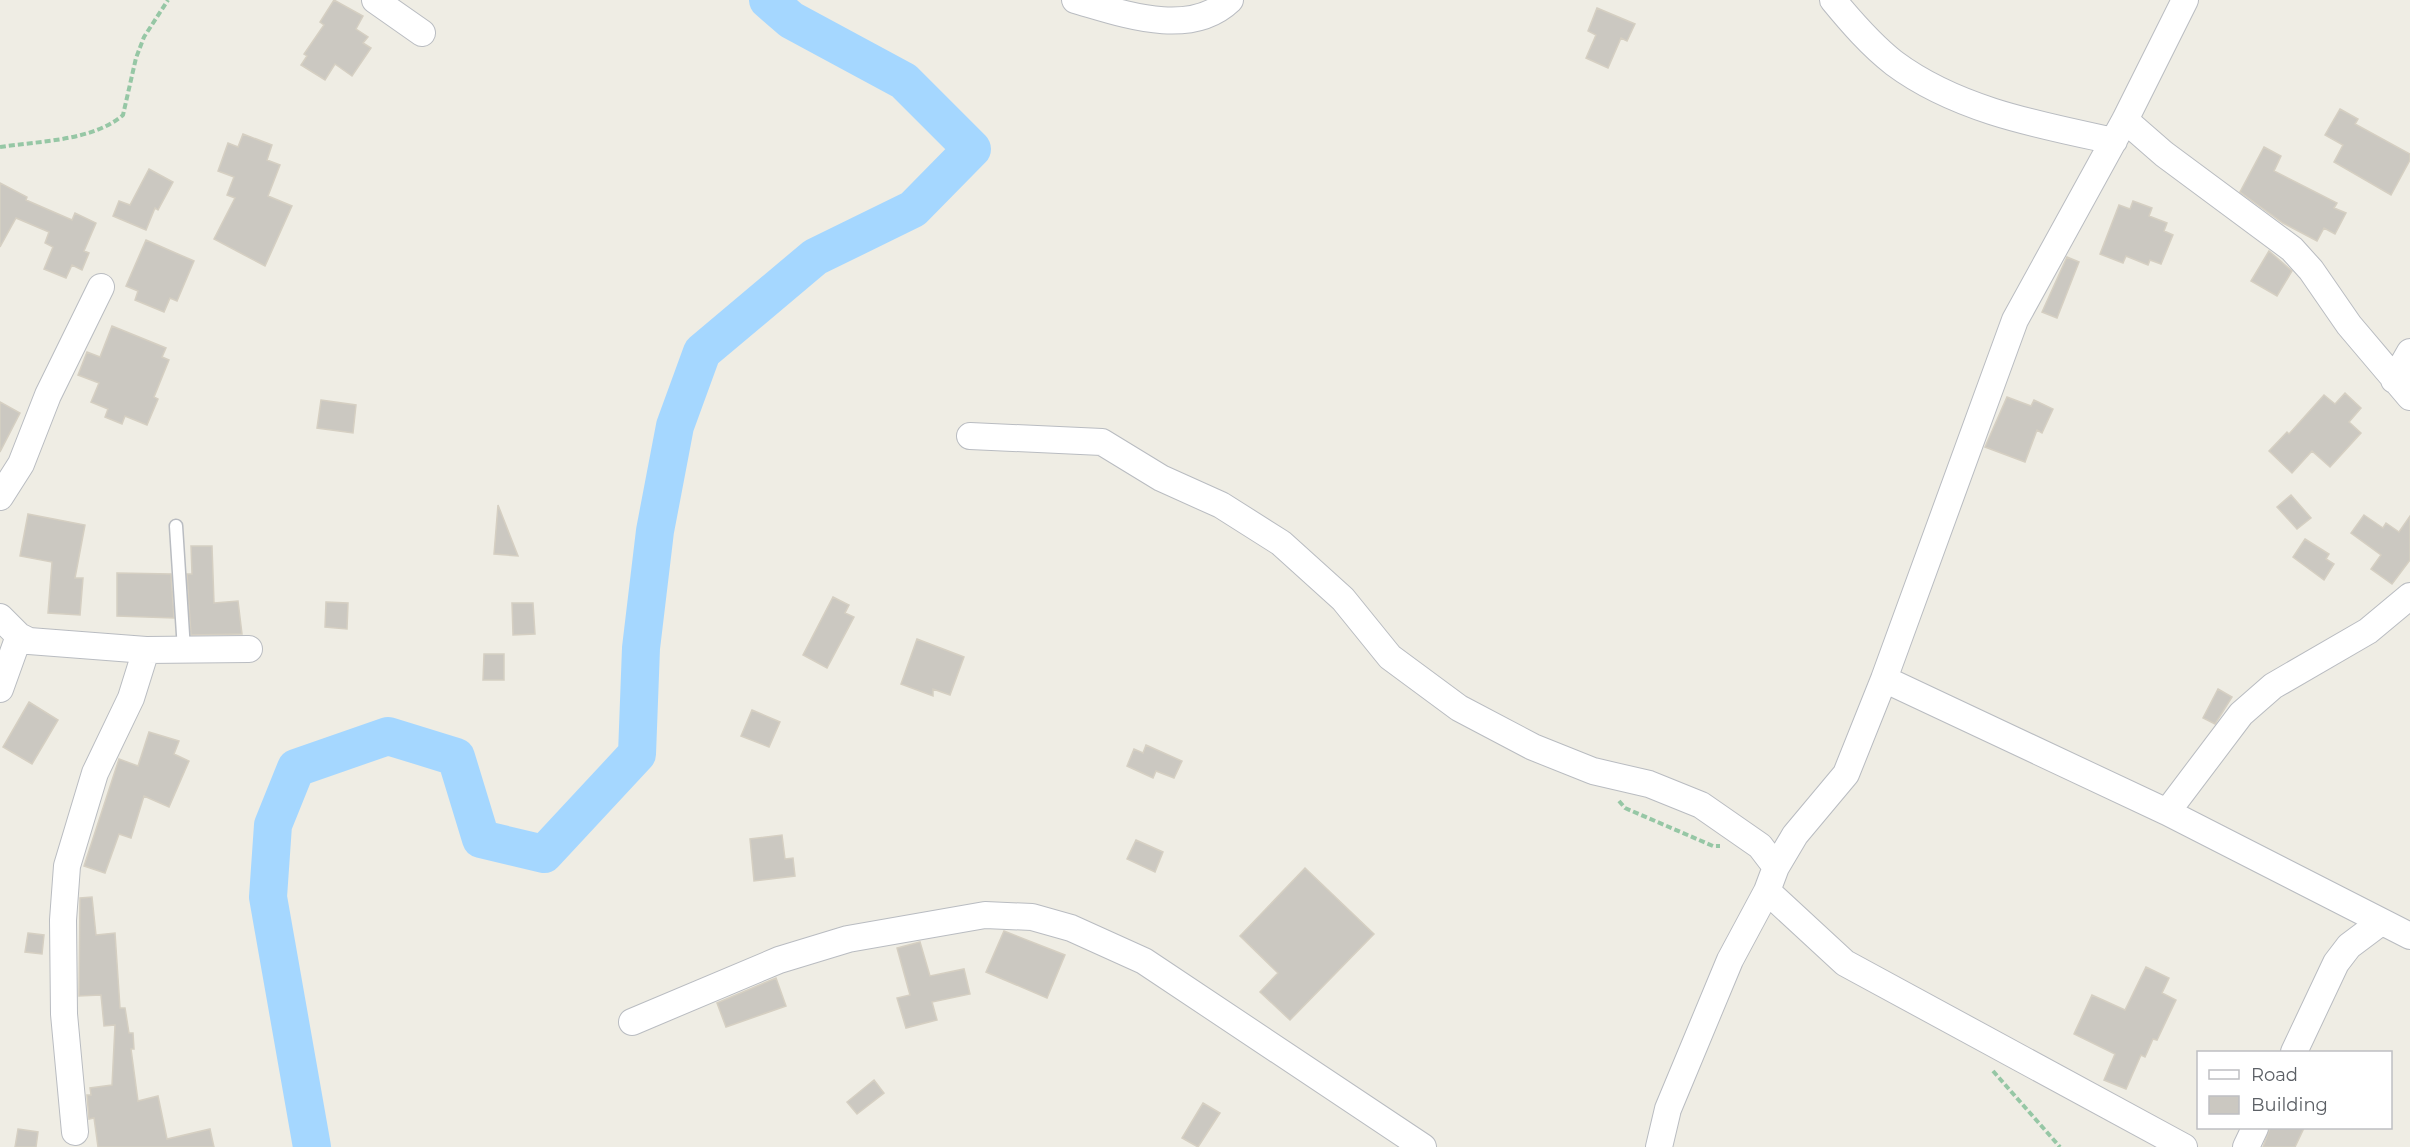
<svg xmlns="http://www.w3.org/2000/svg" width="2410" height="1147" font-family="Montserrat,sans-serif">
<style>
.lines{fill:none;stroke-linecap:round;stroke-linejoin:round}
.river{stroke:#a5d7ff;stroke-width:38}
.building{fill:#cbc8c1;stroke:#d5cfc2;stroke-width:1.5}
.service-casing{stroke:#b9bcc1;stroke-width:15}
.minor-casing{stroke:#b9bcc1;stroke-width:28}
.path{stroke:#96c7a5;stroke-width:4;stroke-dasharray:6 3;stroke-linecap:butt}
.service{stroke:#fff;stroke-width:12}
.minor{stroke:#fff;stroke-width:26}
</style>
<rect width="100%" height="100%" fill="#efede4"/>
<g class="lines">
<path class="river" d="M312 1147 268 897 273 825 296 768 388 736 456 757 481 839 544 854 637 754 641 648 655 531 675 426 702 352 815 257 913 209 972 149 904 81 791 20 768 0"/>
</g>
<path class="building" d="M334 0 363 16 356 29 368 37 363 43 371 48 352 76 335 64 325 80 301 65 307 56 304 54 324 25 320 22Z
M1597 8 1635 24 1627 41 1621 38 1608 68 1586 58 1596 35 1588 31Z
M2340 109 2358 119 2355 124 2410 154V160L2391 195 2334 162 2343 145 2325 135Z
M243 134 272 145 267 160 280 165 268 196 292 206 265 266 214 239 235 198 227 195 234 177 218 171 228 143 238 147Z
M2264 147 2281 156 2274 171 2337 203 2334 208 2346 213 2335 234 2324 228 2317 241 2283 223 2240 192Z
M149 169 173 182 158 210 155 208 146 230 113 216 119 201 130 205Z
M0 183 27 197 26 200 72 220 75 213 96 223 84 251 89 253 82 270 72 265 66 278 44 269 53 247 45 243 49 232 16 218 0 247Z
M2133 201 2152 208 2149 216 2167 223 2164 231 2173 235 2161 264 2150 260 2148 265 2126 256 2123 263 2100 254 2119 205 2130 209Z
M146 240 194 261 177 301 170 298 164 312 135 300 138 291 126 286Z
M2269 251 2292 271 2277 296 2251 281Z
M2067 257 2079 262 2057 318 2042 312Z
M112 326 166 348 162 357 169 360 154 397 158 399 147 425 125 416 122 424 105 417 108 409 91 402 99 383 78 375 87 352 100 357Z
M2345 393 2361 408 2349 422 2361 433 2330 467 2312 451 2292 473 2269 451 2287 432 2289 434 2324 395 2335 404Z
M2007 397 2031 406 2034 400 2053 409 2042 433 2037 430 2025 462 1985 447Z
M321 400 356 405 353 433 317 428Z
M0 402 20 413 0 452Z
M2291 495 2311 518 2297 529 2277 507Z
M498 505 518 556 494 554Z
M28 514 85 525 75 578H83L80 615 48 613 52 562 20 556Z
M2364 515 2383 528 2386 523 2399 532 2410 516V560L2392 584 2371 569 2381 555 2351 533Z
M2305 539 2329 554 2326 559 2334 564 2324 580 2293 557Z
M191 546H212L214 603 238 601 242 634 191 635 187 574H192Z
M117 573 171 574 174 618 117 616Z
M833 597 849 605 845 613 854 617 827 668 803 655Z
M326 602 348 603 347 629 325 627Z
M512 603H533L535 634 513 635Z
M917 639 964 657 950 695 933 689V696L901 684Z
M484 654H504V680H483Z
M2218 689 2232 697 2215 724 2203 718Z
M29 702 58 720 32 764 3 747Z
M752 710 780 722 769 747 741 736Z
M149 732 179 741 174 754 189 761 169 807 144 796 131 838 119 834 105 873 84 866 119 759 138 766Z
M1146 745 1182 761 1174 778 1156 771 1153 778 1127 766 1134 749 1143 753Z
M782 835 785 859 793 858 795 876 754 881 750 839Z
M1136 840 1163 852 1155 872 1127 859Z
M1305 868 1374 934 1290 1020 1260 992 1278 973 1240 936Z
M92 897 96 935 115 933 120 1008H125L129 1033H133L134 1049H131L138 1101 158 1096 167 1139 210 1129 214 1147H98L94 1118 89 1119 87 1095H91L90 1088 112 1085 115 1025 104 1026 101 995 79 996 80 898Z
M1004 931 1065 955 1047 998 986 972Z
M28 933 44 935 42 954 25 952Z
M920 942 930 976 964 969 970 994 932 1002 937 1020 906 1028 897 998 910 995 897 948Z
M2146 967 2169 978 2162 993 2176 1000 2157 1040 2153 1039 2145 1057 2141 1055 2126 1089 2104 1080 2115 1054 2074 1034 2092 995 2125 1010Z
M776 978 786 1006 726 1027 717 1003Z
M874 1080 884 1093 857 1114 847 1102Z
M1203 1103 1220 1113 1198 1147 1182 1138Z
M2270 1128H2304L2295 1147H2263Z
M18 1129 38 1132 36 1147H15Z"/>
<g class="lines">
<g class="service-casing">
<path id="service" d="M176 526 184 650"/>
</g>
<g class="minor-casing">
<path id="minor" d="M375 0 422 33
M1075 0C1121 13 1189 39 1230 0
M1833 0C1852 23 1871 45 1894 63 1957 110 2039 125 2114 141
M2125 120 2164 154 2292 249 2311 270 2349 325 2410 397
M2394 380 2410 352
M970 436 1102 442 1161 478 1221 505 1281 543 1343 599 1390 657 1459 708 1533 747 1593 771 1649 784 1701 805 1760 846 1776 867
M0 497 21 464 48 395 101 287
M0 617 19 636 29 641 146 650 249 649
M1884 679 2167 812 2410 936
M0 689 19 636
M2167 812 2241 714 2273 686 2368 631 2410 596
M1767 891 1845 963 2184 1147
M632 1022 779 960 848 939 985 915 1032 917 1071 928 1144 961 1423 1147
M2294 1052 2336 963 2349 946 2381 922
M75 1132 64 1014 63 920 67 866 95 773 131 698 146 650
M1659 1147 1668 1109 1730 960 1767 891 1776 867 1795 835 1846 774 1884 679 2015 320 2125 120 2185 0
M2246 1147 2255 1128"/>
</g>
<path class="path" d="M0 147C39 141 93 141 123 115L136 58 144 37 168 0
M1619 801 1625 808 1713 846H1720
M1993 1071 2060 1147"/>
<use href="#service" class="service"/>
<use href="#minor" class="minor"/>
</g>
<rect x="2197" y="1051" width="195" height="78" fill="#ffffff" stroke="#bebfc2" stroke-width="1.5"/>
<rect x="2209" y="1070" width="30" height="9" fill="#ffffff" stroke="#bebfc2" stroke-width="1.5"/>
<text x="2251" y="1081" font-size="18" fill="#5c6066">Road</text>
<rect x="2209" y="1096" width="30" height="18" fill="#cbc8c1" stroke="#bebfc2" stroke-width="1.5"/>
<text x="2251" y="1111" font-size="18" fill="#5c6066">Building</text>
</svg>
